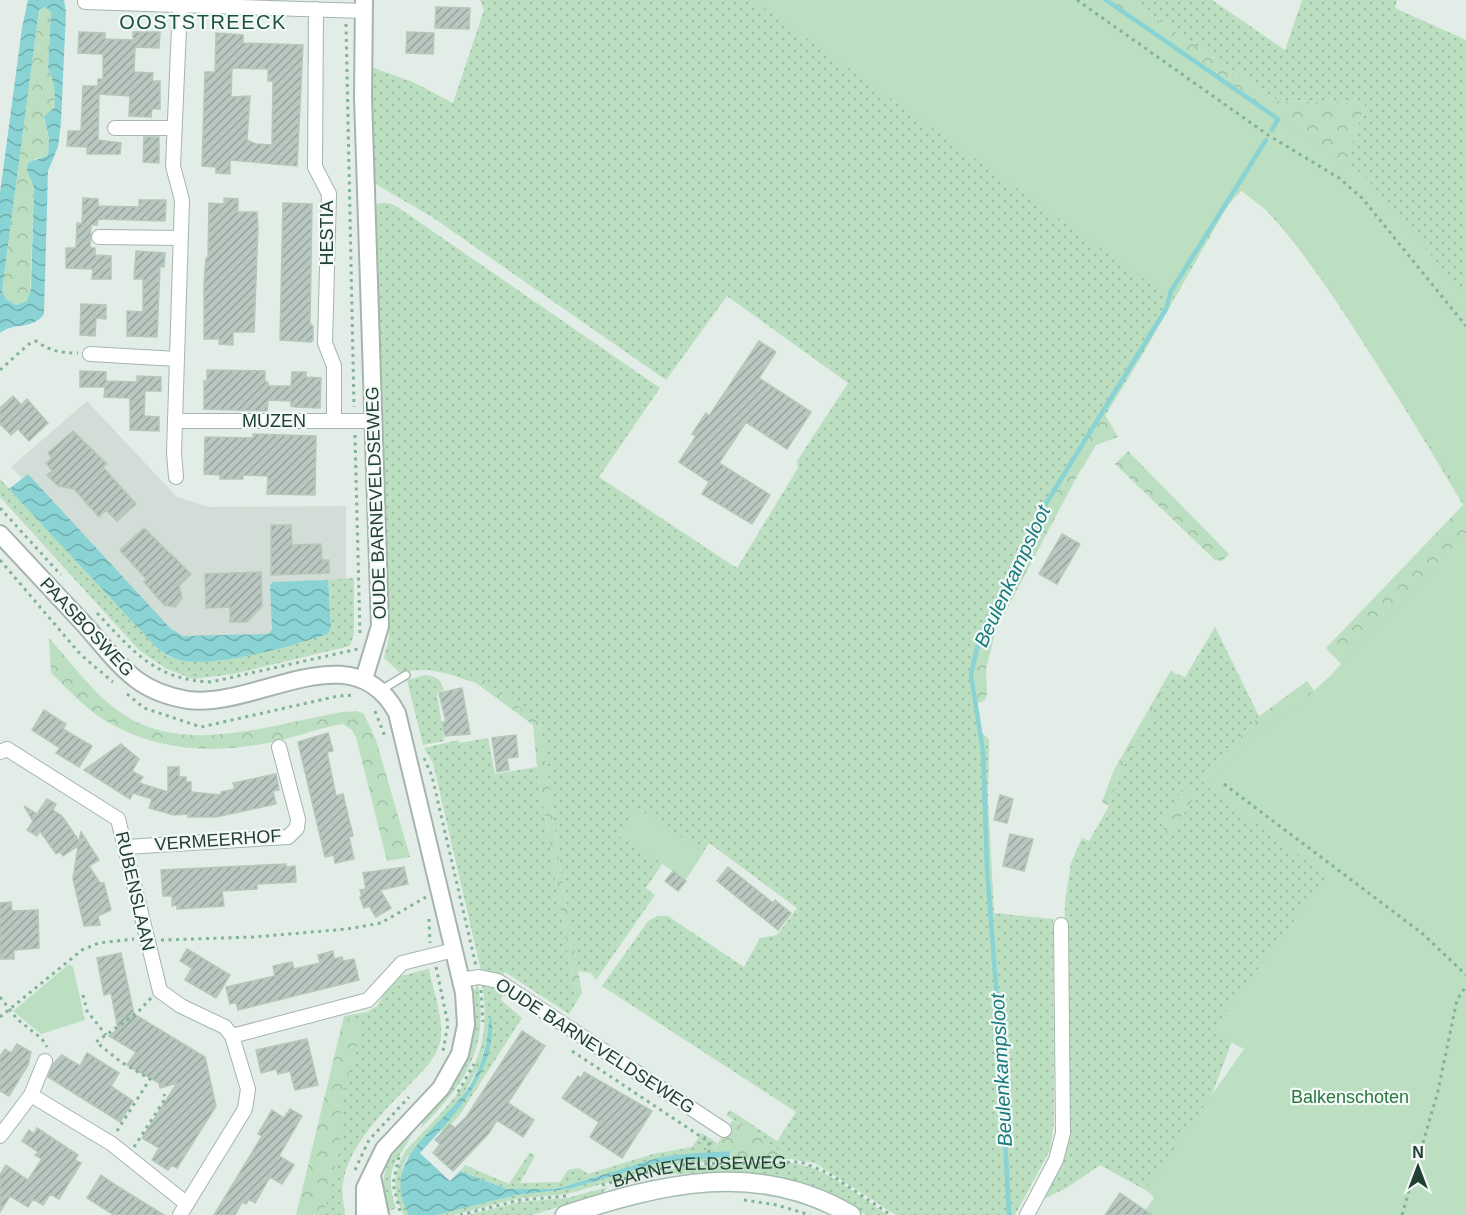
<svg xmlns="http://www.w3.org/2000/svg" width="1466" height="1215" font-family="Arial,sans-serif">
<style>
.built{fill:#d1ddd6}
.grass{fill:url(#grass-dots);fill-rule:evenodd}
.forest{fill:url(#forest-crowns)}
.park{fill:#bbdfc0}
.water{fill:url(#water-waves);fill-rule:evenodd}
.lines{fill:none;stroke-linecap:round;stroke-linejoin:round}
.stream{stroke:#89d3d4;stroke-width:4.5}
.building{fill:url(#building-hatch);stroke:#b5c7bd;stroke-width:1.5;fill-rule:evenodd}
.service-casing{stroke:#a5b5ad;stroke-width:10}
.minor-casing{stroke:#a5b5ad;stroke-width:16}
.tertiary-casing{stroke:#a5b5ad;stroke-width:20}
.secondary-casing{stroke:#a3bcb0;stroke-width:21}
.path{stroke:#82b29c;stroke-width:3;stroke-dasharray:3 4.5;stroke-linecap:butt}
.service{stroke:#fff;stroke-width:7}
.minor{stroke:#fff;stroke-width:14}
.tertiary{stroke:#fff;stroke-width:16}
.secondary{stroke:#fff;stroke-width:18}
.labels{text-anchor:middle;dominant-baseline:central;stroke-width:4.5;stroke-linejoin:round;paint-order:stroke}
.street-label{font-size:18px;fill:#213f33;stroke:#f3f9f6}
.park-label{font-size:18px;fill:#2a783e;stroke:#f3f9f6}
.neighbourhood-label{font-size:20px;letter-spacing:1.5px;fill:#1c533e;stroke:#f3f9f6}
.water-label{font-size:20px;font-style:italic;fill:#197b7e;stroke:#f3f9f6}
</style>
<defs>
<pattern id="grass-dots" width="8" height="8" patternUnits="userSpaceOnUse" patternTransform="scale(1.5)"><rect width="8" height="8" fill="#bbdfc0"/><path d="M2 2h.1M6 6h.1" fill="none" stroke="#a0c0a5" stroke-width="1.8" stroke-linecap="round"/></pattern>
<pattern id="forest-crowns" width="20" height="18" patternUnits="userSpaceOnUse" patternTransform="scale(1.5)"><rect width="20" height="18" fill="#bbdfc0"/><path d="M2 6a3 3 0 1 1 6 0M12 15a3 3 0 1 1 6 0" fill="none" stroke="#a0c0a5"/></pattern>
<pattern id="water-waves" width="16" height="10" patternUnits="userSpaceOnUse" patternTransform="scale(1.5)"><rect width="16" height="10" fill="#89d3d4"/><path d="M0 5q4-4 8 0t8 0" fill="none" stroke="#70adad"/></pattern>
<pattern id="building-hatch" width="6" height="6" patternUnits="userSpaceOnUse" patternTransform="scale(1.5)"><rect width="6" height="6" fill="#b8c8c0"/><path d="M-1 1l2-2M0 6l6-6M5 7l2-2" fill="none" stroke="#95a49d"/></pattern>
</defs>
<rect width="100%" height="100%" fill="#e3ede7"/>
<path class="built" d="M87 401 177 497 209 507 346 506V582L275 633 263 638H177L11 467Z"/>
<path class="grass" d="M480 0H1098L1466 339V510C1429 447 1391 385 1351 324 1319 275 1287 228 1244 188L1228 205 1140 359 1033 533 990 614 974 660 973 673 982 733 989 739 988 798 994 913 1053 919 1054 1122 1050 1150 1015 1215H896L815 1163 791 1159 726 1115 730 1110 777 1141 796 1112 602 986 648 921 657 916H668L744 967 760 938 777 935 797 908 709 843 686 879 662 864 646 888 655 895 596 980 591 973 578 971 561 873 540 723 478 676 476 683C448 674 429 665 400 673L384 658 389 637 373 207C380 201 388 202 396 206L660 388 599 477 737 568 798 468 797 461 848 383 727 296 666 380 432 217 374 183 370 179 371 67 413 82 453 103 484 10Z
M1129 0H1212L1285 50 1302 0H1397L1395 8 1466 40V299L1346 166 1365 103 1278 101Z
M0 479 156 647C162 652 168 657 176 659 215 669 290 646 328 634L331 627 328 580 354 578V634L350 646 233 674 193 679 165 668 139 650 0 497Z
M1215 627 1259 716 1202 777 1466 966 1233 1039 1206 1110 1156 1196 1100 1165 1068 1187 1040 1201 1059 1165 1065 902 1071 863 1082 838 1089 841 1109 806 1118 776 1174 673 1185 677ZM1184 788 1195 797 1166 839 1161 822Z
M426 675C437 677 441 679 444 690L437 693 444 741 423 745 407 680Z
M488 738 495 774 537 767 576 1003 569 1014 505 972 501 977 481 971 433 763 424 748 458 740 460 743Z
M429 969C433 990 443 1016 441 1037 439 1055 424 1070 412 1082 386 1109 349 1144 343 1183 341 1193 344 1205 345 1215H315L325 1208 340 1147V1102L357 1045 359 1029 357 1022 344 1016 367 1012 377 1006 390 983 400 976Z
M489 983 504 993 501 1000 522 1018 459 1116 442 1133V1127C472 1090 480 1082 488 1035L479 1067 461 1098 405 1160 402 1168 409 1215H404C392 1194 393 1171 406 1150 457 1097 495 1065 482 984Z
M478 984C489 1050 466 1082 421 1128 428 1100 460 1086 468 1053 473 1032 464 1001 478 984Z
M416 1123C405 1160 380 1160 396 1208L385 1213C378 1170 389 1155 416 1123Z
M702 1133 717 1143 712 1152 657 1158 559 1188 547 1189H507L460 1171 465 1165 509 1184 530 1152 535 1156 520 1183 560 1182 568 1170 579 1168 588 1174 653 1154 692 1147Z
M730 1157 732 1160 667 1165 567 1194 520 1198 453 1215H437L516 1195 569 1189 661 1162Z
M792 1163C828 1168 858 1196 888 1215H867L836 1198 783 1179 762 1175 720 1172 678 1174 657 1172 689 1166Z
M608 1187 601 1194 532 1215H468L520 1202 567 1198Z"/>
<path class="forest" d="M1098 0H1129L1278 101 1365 103 1346 166Z
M45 7 51 12 48 68 54 85 55 107 44 118 49 138 48 155 35 159 30 295 27 301 16 305 6 299 2 291 39 10Z
M1104 413 1118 437 1096 445 1075 480 996 630 986 669 987 694 985 700 977 704 973 685 974 660 990 614 1053 494Z
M1128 451 1229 554 1222 561 1215 560 1115 464Z
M1463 505 1466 510V538L1342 665 1326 648Z
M49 638C72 663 94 695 123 714 186 757 275 723 343 712L357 711 364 714 376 740 410 857 387 861 356 737 352 730 343 724C323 727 305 734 285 739 227 754 164 754 111 724 88 712 70 691 51 673Z
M1171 670 1174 673 1118 776 1109 806 1102 802 1114 770Z
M478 675 540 723 561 873 582 993 576 1003 537 767 533 725 476 683Z
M1307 681 1315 692 1208 784 1202 777 1259 716Z
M1184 787 1195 797 1166 839 1161 822Z
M344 1016 357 1021 359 1029 357 1045 341 1102 340 1147 325 1209 315 1215H296Z
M733 1120 791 1159 732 1160 730 1151 712 1152Z"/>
<path class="park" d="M753 0H1107L1364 175 1466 297V501L1329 288 1274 216 1239 189 1198 252 1172 299Z
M1466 533V1215H1142L1154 1198 1146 1189 1244 1049 1211 1032 1327 876 1203 784 1248 741 1306 698 1330 676Z
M636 807 704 852 686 879 618 835Z
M69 964 73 967 85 1020 41 1034 13 1011Z"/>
<path class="water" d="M28 0H64L66 12 61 122 58 147 48 171 44 314C33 330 13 322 0 333V193L22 28ZM45 7 51 12 48 68 54 85 55 107 44 117 49 138 48 155 28 163 27 170 34 187 31 288 27 301 16 305 6 299 2 291 39 10Z
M28 474 171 629 183 636 268 634 272 630 270 585 273 582 328 580 331 627 328 634C292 646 212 670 176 659 168 656 162 652 156 647L9 489Z
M491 1015C500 1068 453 1117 420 1153L450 1181 460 1171 507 1189H547L559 1188 657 1158 682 1154 730 1151V1157L661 1162 569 1189 516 1195 437 1215H409C376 1156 448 1126 473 1080 480 1067 485 1052 487 1037 489 1029 488 1020 491 1015Z"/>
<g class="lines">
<path class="stream" d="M1106 0 1278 119 1272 130
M1009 1215 1000 1040 987 868 983 751 971 675 980 635 1037 518 1166 309 1171 291 1266 140"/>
</g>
<path class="building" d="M436 7 470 8 469 29 435 28Z
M79 32 105 33V39L133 40V32H160L159 48 135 47 134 72 153 73 152 81H160V109H152L151 117 129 116 130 96 99 94 98 140 121 143 120 154H87V147L67 146 68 131H81L83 86H98V79H103V54L78 53Z
M407 32 434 33 433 54 406 53Z
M216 33 243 35V43L303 45 297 166 230 160V174L216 173V167L202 166 205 72H215ZM232 68 268 69V81H273L272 145 256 144 247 140 250 96 231 97Z
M144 137H159V163L143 162Z
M83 198 98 199V206L139 207V200H166L165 221 98 219 97 225H91L90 248H95V255L111 256V279H92L93 269 66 268V248H76L77 223 82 224Z
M224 198 238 199V212H257L258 227 254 332H233V345L219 344V339H204V282L206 258H208L209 203 224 204Z
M283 203 312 204 310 324 313 326V340L311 342 280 340Z
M136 251 165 253 164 267 160 266 157 337 127 336V311L143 312V279H134Z
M81 304 106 305V319L96 318 95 336 80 335Z
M759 341 776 352 759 378 811 412 787 449 746 422 719 463 770 495 752 524 702 494 709 482 679 462 696 436 692 434 706 413 709 416Z
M207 370 265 371V382H268V386H291L292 372H306V377L321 378 320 408 295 407 291 406V401L268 400 267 411 204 409V381H207Z
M80 371 106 372V381L137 382V376L161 377V391H145L144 416 159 417V431L130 430V398L104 397 105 387H80Z
M13 396 21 405 27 399 48 423 29 441 18 429 11 435 0 424V408Z
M73 431 107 464 103 467 136 504 117 521 106 510 99 517 74 489 58 486 47 475 52 471 46 463 52 458 48 453Z
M253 434 316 436 315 495 267 494 268 476 243 475V479H220V475L204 474 205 437 253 438Z
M271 525H291L292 545 321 544 322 560H329V573L271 575Z
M144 528 191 574 179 586 182 598 175 607 164 605 144 582 147 580 120 550Z
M1062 534 1080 544 1057 584 1039 574Z
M261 572 262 606 247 622H230V607L206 608 205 574Z
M462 688 470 734 445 736 442 722H446L439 693Z
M44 710 66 724 63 729 92 746 79 767 56 753 60 748 32 730Z
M328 733 333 751 327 752 336 796 343 794 353 836 349 837 354 859 335 863 334 855 325 857 298 742Z
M516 735 518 757 507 758 509 770 497 772 492 738Z
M121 744 139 759 132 771 143 777 139 783 168 792V767H179V777H186V782H191V792L221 795V792L235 789 233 783 276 774 279 790 273 791 276 804 216 817H188V814L174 815 149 808 152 799 133 793 130 799 84 770Z
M1000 795 1013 799 1007 823 994 820Z
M47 799 56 804 53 810 62 816 79 841 81 832 99 860 89 866 100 883H104L111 910 98 916 100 925 84 926 73 879 78 846 63 856 60 851 56 854 40 831 37 836 27 830 33 821 24 806 37 814Z
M1010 834 1033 839 1024 871 1003 866Z
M286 864V867L295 866 296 882 257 884V889L222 891 224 906 177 909V905L172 906V896H163L161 870Z
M404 867 408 884 380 890 391 908 376 917 369 906 364 908 360 897 362 896 360 890 366 889 363 873Z
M728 867 773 903 775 900 791 913 778 930 717 881Z
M673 871 686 881 678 891 665 881Z
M11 902 12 911 38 910 39 948 14 950V959H0V903Z
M187 949 230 975 216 998 185 980 192 968 180 961Z
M333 951 334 959 342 957 343 961 354 959 359 980 238 1010 236 1002 230 1004 226 987 275 976 273 966 292 962 294 969 320 963 318 955Z
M121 953 134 1014 205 1057 213 1093 216 1106 177 1168 172 1165 168 1170 152 1160 159 1148 142 1138 177 1083 160 1088 159 1083 127 1065 136 1052 109 1036 118 1029 111 993 104 995 97 958Z
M522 1031 545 1046 508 1103 534 1120 523 1137 497 1120 489 1133 453 1171 433 1153 440 1144 435 1140 450 1124 455 1128 467 1116Z
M307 1039 318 1085 295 1090 290 1071 278 1074 276 1069 261 1073 256 1050Z
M17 1044 31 1052 28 1065 9 1096 0 1091V1056L5 1049 11 1053Z
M87 1053 119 1073 111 1086 133 1101 120 1122 48 1077 53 1064 62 1055 80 1066Z
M584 1072 652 1111 622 1158 590 1137 599 1122 562 1098 578 1076 581 1078Z
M290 1109 302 1116 279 1156 294 1165 282 1184 270 1177 255 1203 249 1199 246 1204 242 1202 235 1215H214L262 1136 258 1134 272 1110 284 1118Z
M37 1128 78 1155 75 1160 81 1163 59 1199 50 1194 43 1205 33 1199 28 1207 10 1196 0 1212V1175L6 1165 28 1180 42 1159 35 1155 38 1152 22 1141 29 1130 34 1134Z
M101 1175 117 1186 164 1215H114L87 1198Z
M1120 1193 1152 1215H1105Z"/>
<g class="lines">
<g class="service-casing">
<path id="service" d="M381 690 406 675"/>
</g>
<g class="minor-casing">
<path id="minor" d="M85 2 364 11
M316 9 315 167 329 194 325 343 334 366V421
M115 128H175
M99 237 181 238
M90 354 177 359
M175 421H374
M176 477 174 453 182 200 173 166 180 5
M0 752 7 749 118 819 160 991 181 1006 225 1027 232 1036 248 1089 245 1109 180 1215
M126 847 288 837 297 828 298 819 279 747
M461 980 479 977 498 981 724 1130
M232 1036 368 1000 402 963 454 950
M31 1095 45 1061
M0 1136 31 1095 112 1144 187 1204
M1027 1215 1056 1160 1063 1133 1061 925"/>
</g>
<g class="tertiary-casing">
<path id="tertiary" d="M364 0 363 97 380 626 364 679
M0 534C28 564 56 594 84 624 101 643 117 665 137 680 152 691 170 697 188 700 257 709 352 630 397 713L464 993 466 1025 460 1054 441 1088 384 1149 365 1188V1215
M372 1176 380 1215"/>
</g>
<g class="secondary-casing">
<path id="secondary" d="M565 1215C661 1184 757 1159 851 1215"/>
</g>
<g class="path">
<path d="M1077 0 1268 135 1339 178 1362 198 1466 326"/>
<path d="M346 24 354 407"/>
<path d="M0 370 29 344 36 341C50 351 61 353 78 353"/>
<path d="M355 435 360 635"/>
<path d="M0 508 61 575"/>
<path d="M0 560 81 655 113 682"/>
<path d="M97 613C133 651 155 680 211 682L358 649"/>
<path d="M127 694 144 708 201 727 338 696 354 695"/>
<path d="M375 711 386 739"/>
<path d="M424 758 432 776 476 966"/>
<path d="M1224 784 1423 934 1466 975"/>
<path d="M429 919 430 943"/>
<path d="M161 940 254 937 347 929 381 923 426 897"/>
<path d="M436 967 448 1024 443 1051"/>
<path d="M481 990 483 1022"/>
<path d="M83 995 87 1011 106 1035"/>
<path d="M0 997 17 1019 42 1039 47 1047"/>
<path d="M0 1017 82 950 99 943 134 939"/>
<path d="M572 1051 709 1142V1163"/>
<path d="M458 1092 474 1064"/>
<path d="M117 1131 150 1079 121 1062 96 1042 137 1013 151 998"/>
<path d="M134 1147 165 1099 164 1094"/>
<path d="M399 1157 393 1184 401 1215"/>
<path d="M355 1170 369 1140 409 1097"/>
<path id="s1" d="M602 1185 659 1169 690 1164 801 1162 828 1173 891 1215"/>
<path d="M744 1200 777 1205 810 1215"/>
<path d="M460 1215 520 1200 567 1196"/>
<path d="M1402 1215 1438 1091 1457 1000 1466 986"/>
</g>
<use href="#service" class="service"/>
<use href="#minor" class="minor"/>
<use href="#tertiary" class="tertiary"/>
<use href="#secondary" class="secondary"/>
</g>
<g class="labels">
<g class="street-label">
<text transform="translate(327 233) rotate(-90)">HESTIA</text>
<text x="274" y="421">MUZEN</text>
<text transform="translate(376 503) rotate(-92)">OUDE BARNEVELDSEWEG</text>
<text transform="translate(87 627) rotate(47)">PAASBOSWEG</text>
<text transform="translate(218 840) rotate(-4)">VERMEERHOF</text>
<text transform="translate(135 891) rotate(77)">RUBENSLAAN</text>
<text transform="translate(595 1046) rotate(33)">OUDE BARNEVELDSEWEG</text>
<text stroke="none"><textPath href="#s1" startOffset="99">BARNEVELDSEWEG</textPath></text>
</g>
<g class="park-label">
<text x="1350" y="1097">Balkenschoten</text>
</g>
<g class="neighbourhood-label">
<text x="203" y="22">OOSTSTREECK</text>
</g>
<g class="water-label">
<text transform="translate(1012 576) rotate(-65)">Beulenkampsloot</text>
<text transform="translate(1001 1070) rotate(-93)">Beulenkampsloot</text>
</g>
</g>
<g transform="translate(1418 1167)" stroke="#f3f9f6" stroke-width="4.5" paint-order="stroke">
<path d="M0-4.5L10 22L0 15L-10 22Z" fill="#213f33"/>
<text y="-9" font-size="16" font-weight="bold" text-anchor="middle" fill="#213f33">N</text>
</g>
</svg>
